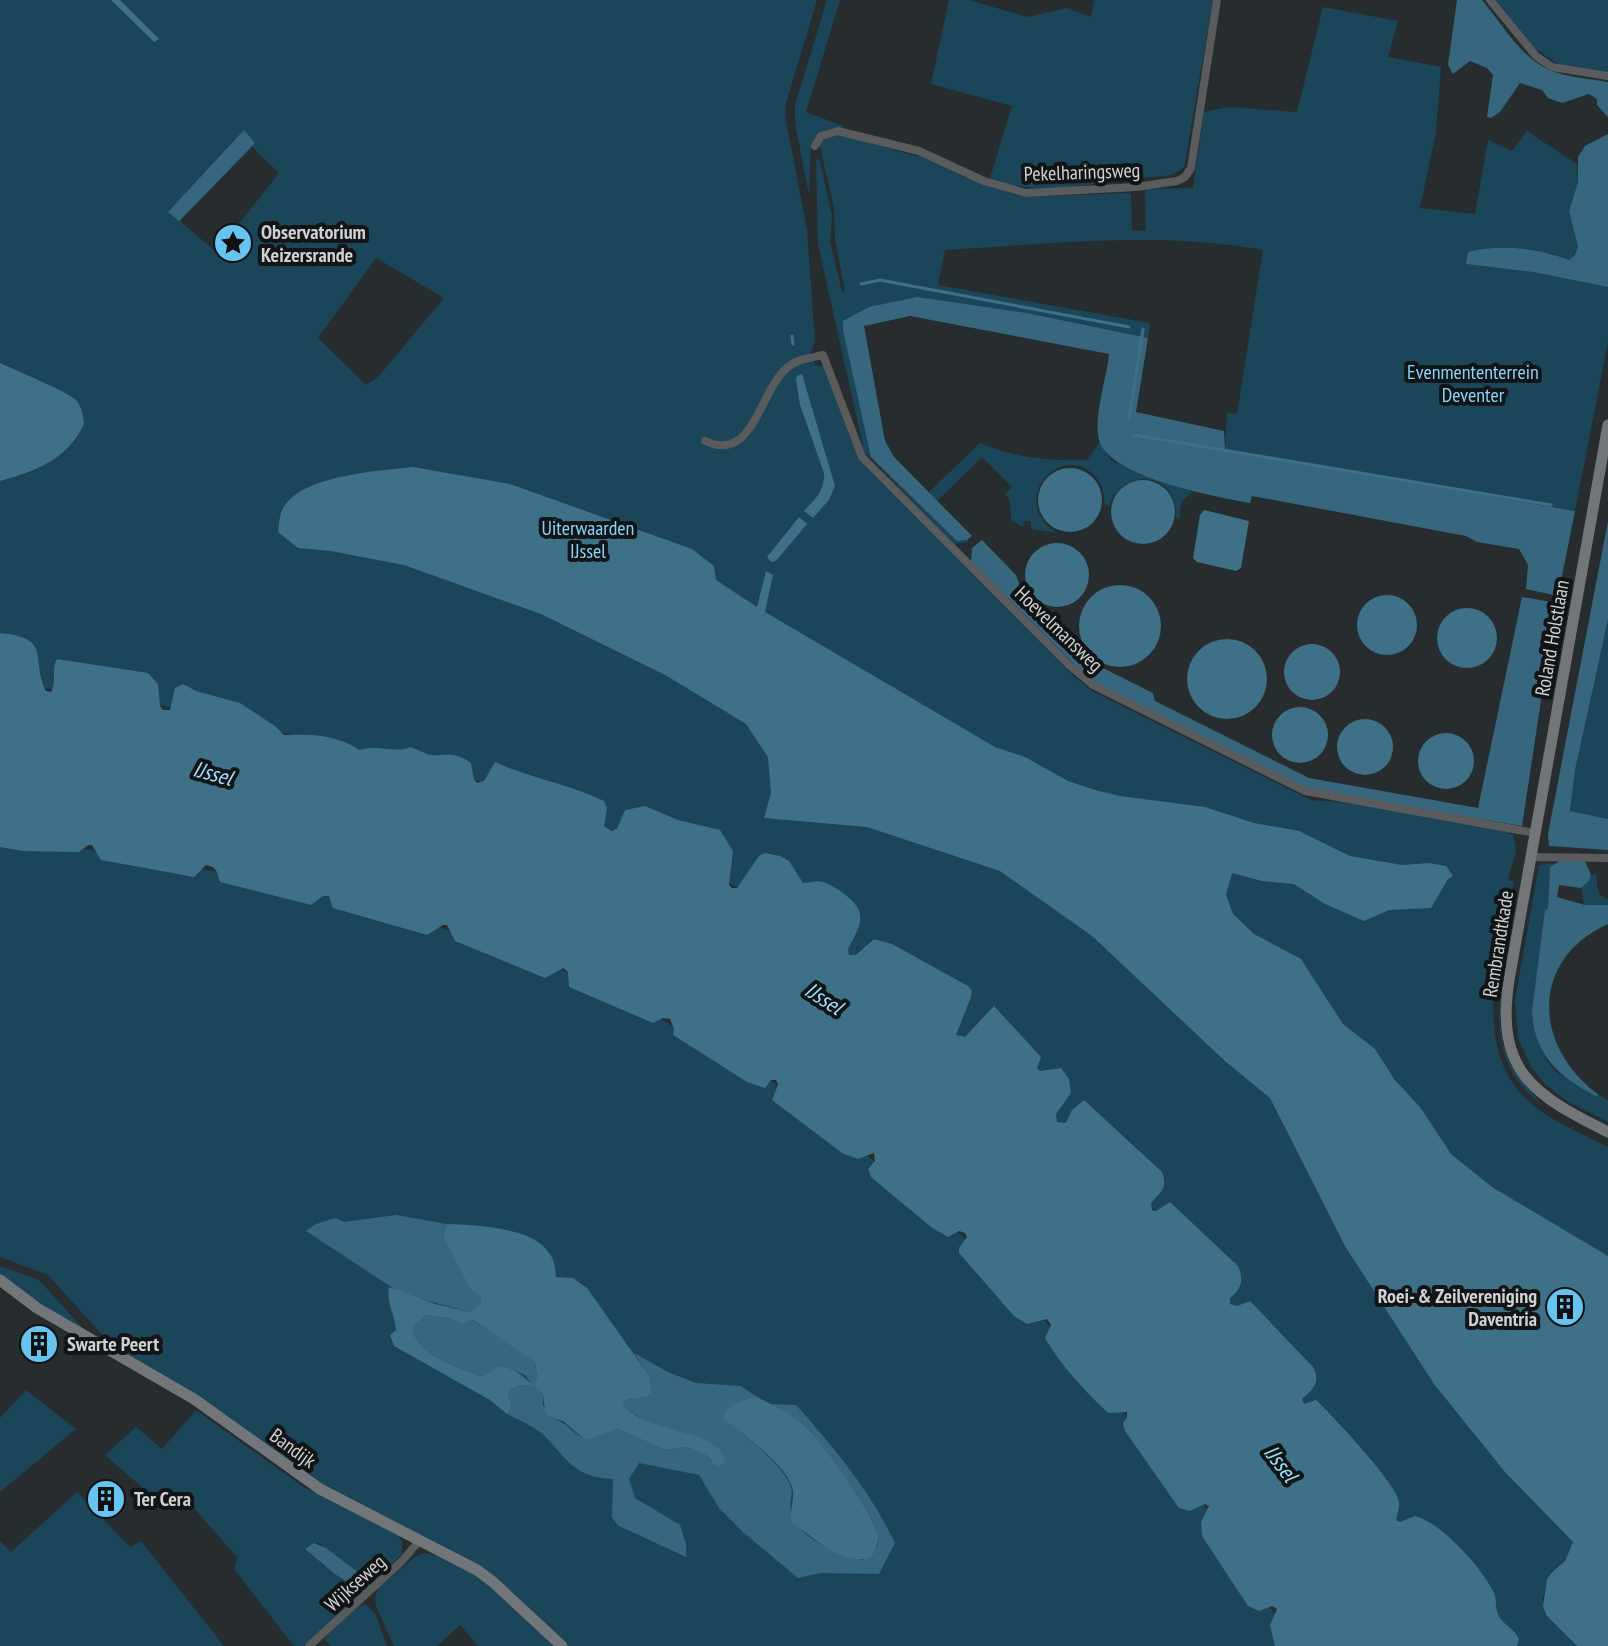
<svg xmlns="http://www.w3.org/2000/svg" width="1608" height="1646" font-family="'PT Sans Narrow',sans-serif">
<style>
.green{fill:#1b4559;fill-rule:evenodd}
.forest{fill:#36677f}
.water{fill:#3e7087;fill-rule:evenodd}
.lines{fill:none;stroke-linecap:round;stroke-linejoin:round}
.stream{stroke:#3e7087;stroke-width:3}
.street{stroke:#595b5c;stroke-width:8}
.secondary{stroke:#727678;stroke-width:11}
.labels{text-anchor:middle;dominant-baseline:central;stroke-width:8;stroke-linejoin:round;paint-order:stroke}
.street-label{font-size:20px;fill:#cfd2d4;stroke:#121415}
.poi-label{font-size:20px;font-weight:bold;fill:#cfd2d4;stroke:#121415;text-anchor:start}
.park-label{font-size:20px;fill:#86d6fd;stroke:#121415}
.water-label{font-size:22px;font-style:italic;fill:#a2e0ff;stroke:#121415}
</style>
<rect width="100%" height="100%" fill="#272c2e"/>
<path class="green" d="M0 0H817L786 103 785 115 807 230 815 342 811 352 815 365 823 366 854 448 864 464 1074 676 1094 692 1311 800 1363 804 1507 828 1509 834H1513L1516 851 1508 879 1514 882C1500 958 1464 1058 1542 1112 1563 1126 1586 1136 1608 1147V1421L1573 1542 1565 1561 1552 1571 1548 1579 1543 1598 1545 1614 1577 1646H1500L1394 1520 1303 1404 1231 1305 1156 1211 1055 1121 848 955 731 884 608 828 475 780 360 750 164 706 0 682ZM252 147 279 173 238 225 252 236 230 264 180 221ZM376 258 444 298 379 376 366 385 318 338Z
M827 0H840L806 112 846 127 825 130 811 145 809 195 795 123V105Z
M949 0H969L1027 17 1067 8 1091 17 1094 0H1213L1184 168 1171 175C1148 178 1125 180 1102 183 1062 188 1028 193 990 178L1012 106 931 84Z
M1495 0H1608V73L1560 65 1529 45Z
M1323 7 1398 21 1388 57 1441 67 1436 132 1420 208 1475 214 1488 140 1512 151 1527 131 1577 164 1578 182 1569 211 1578 247 1575 255 1569 260 1551 253 1467 264 1533 272 1608 287V342L1575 511 1225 449 1227 413 1237 414 1263 250C1159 231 1051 244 945 250L938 285 1150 323 1148 338 1027 313 850 316 872 457 957 541 967 540 969 542 954 544 864 451 818 244 816 159 820 161 832 216 830 241 842 292 845 291 835 240 834 208 820 147 822 140 839 134 916 156 930 157 964 177 1010 193 1028 197 1131 193 1132 230 1146 231 1145 189 1193 188 1204 112 1229 107 1297 112Z
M980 443C1015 458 1050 461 1087 460L1099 443 1112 461 1193 492 1182 501 1179 519 1176 518C1179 473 1124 465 1109 506L1104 504C1105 493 1101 483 1094 475 1059 441 1007 501 1057 533L1031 529V521H1024L1023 527 1011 520 1010 501 1005 494 1012 487 982 457 937 501 929 492Z
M1608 620V819L1570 811 1575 770Z
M0 840 87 849 207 870 328 894 439 927 561 969 662 1020 774 1083 869 1157 961 1235 1045 1321 1207 1509 1272 1610 1299 1646H565L479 1568 327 1489 191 1392 116 1350 48 1275 0 1257Z
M1554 863 1550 867 1548 910 1532 1019 1546 1060 1558 1073 1608 1100V1122L1567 1101 1545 1084 1531 1067 1518 1038 1515 1000 1539 865Z
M1522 867 1501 997 1500 1024 1502 1042 1511 1065 1541 1104C1488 1063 1497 1010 1507 952 1512 924 1517 896 1522 867Z
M1596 874C1599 886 1594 895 1608 899V905H1584L1581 887 1589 881 1591 875Z
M0 1266 39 1280 90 1336 0 1276Z
M26 1390 76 1429 0 1492V1418Z
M196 1410 305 1488 322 1494 396 1534 402 1540V1554L372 1583 318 1543 306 1550 336 1575 363 1591 304 1646H294L234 1569 237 1557 183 1496 167 1509 105 1455 136 1427 162 1449Z
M77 1492 130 1547 141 1541 224 1646H0V1541L11 1552Z
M424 1553C474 1560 519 1613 555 1646H478L460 1625 437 1646H394L376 1606 375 1597 379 1587 415 1557Z
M366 1605 375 1613 387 1646H331L324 1638 358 1606Z"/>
<path class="forest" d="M1457 0H1482C1504 26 1523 63 1558 73 1574 78 1592 79 1608 82V117L1597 105V99L1589 94 1562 103 1548 98 1542 90 1520 83 1500 112 1491 118 1487 117 1493 75 1487 68 1470 61 1453 74 1448 65Z
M244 130 255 143 179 221 168 212Z
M1608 134V287L1533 272 1466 264 1468 252C1499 244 1539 248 1569 260L1575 255 1578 247 1569 211 1578 182V157L1585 146Z
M917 297 1027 313 1148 338 1136 412 1224 431 1225 449 1575 511 1558 596 1526 589 1528 565 1519 549 1477 542 1466 536 1258 497 1252 496 1250 503C1217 497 1108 477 1099 440 1093 416 1107 378 1109 354L910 316 864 326 885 441 894 457 972 536 967 540 957 541 871 457 843 330V321L869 307Z
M1608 521V620L1575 770 1570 811 1608 819V850L1549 846 1548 834Z
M982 540 1016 575 1024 597 1054 627 1068 635 1074 647 1099 666 1153 693 1155 701 1309 778 1478 808 1522 597 1551 602 1555 608 1522 826 1313 791 1098 684 1080 670 971 561 972 548Z
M1559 861H1585L1591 875 1589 881 1581 888 1559 885 1557 897 1585 905H1608V924C1529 960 1533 1047 1599 1095L1596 1096C1559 1077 1534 1055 1532 1011L1545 910 1548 909 1550 867Z
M396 1215 447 1224 443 1236 480 1296 481 1303 470 1312 402 1294 306 1231 316 1224 335 1218 344 1222Z
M427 1315 447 1318 463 1324 472 1320 528 1356 535 1362 537 1377 534 1386 543 1394V1405L550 1417C570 1423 572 1435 589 1440L618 1429 665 1450 687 1447 707 1456 712 1462 713 1444C690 1435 634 1423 623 1403L626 1400 647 1397 652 1393 650 1377 634 1353 668 1372 696 1383 741 1386 757 1397 730 1407 723 1417C744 1437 770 1453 786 1477 797 1494 788 1496 791 1511 796 1538 839 1555 863 1560 873 1554 880 1548 878 1535 875 1515 822 1443 806 1427 796 1416 782 1413 770 1404L796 1405C834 1447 871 1492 895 1543L879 1574 820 1573 798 1578 744 1533 719 1508 699 1475 639 1463 629 1479 635 1498 680 1525 686 1544V1557L619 1526 612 1518 613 1479C575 1477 568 1461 546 1437 536 1427 519 1420 507 1414L512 1406 508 1395C514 1385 521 1385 533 1386L525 1375 502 1366 481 1376C458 1368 424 1357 413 1333L416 1324Z
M314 1543 326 1548 372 1583 363 1591 336 1575 305 1549Z"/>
<path class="water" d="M111 0H120L159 39 154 42Z
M0 363C15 370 68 392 76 400 82 407 83 415 84 424 67 460 36 471 0 481Z
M802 374 835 486 829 500 813 518 804 511C815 499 825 491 824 473L800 405 796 380 797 376Z
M413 467 510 484 692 549 714 566 716 580 757 607 766 571 773 575 765 612 995 747 1025 757 1068 781 1095 790 1120 796 1205 807 1254 823 1299 831 1350 856 1402 865 1429 863 1446 866 1453 876 1448 879 1431 908 1389 910 1364 921 1325 904 1294 884 1262 881 1232 873 1226 895 1233 914 1254 934 1301 959 1343 1024 1375 1049 1394 1079 1420 1107 1451 1154 1492 1187 1608 1256V1646H1577L1546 1615 1543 1606 1547 1579 1552 1572 1565 1561 1573 1542 1505 1472 1434 1384 1345 1246 1270 1098 1225 1061 1092 936 1000 871 867 827 764 818 771 793 768 757 746 724 667 676 541 614 404 565 331 551 298 548 278 532C279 526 279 519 281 513 294 475 379 471 413 467Z
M1038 500a32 32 0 1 1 64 0a32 32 0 1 1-64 0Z
M1111 512a32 32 0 1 1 64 0a32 32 0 1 1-64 0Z
M1204 510 1249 521 1241 568 1236 571 1197 562 1193 558 1200 515Z
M799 517 807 524 776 561 771 562 767 557Z
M1025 575a32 32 0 1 1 64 0a32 32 0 1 1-64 0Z
M1079 626a41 41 0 1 1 82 0a41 41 0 1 1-82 0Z
M1357 625a30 30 0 1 1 60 0a30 30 0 1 1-60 0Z
M1437 638a30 30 0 1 1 60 0a30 30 0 1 1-60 0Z
M0 633C53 638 30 658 46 691L51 692C57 682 51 669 57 659L148 673 158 684 160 706 163 710H170L175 688 183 684 196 691 240 703 275 726 284 735C312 734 335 734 360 750 378 744 393 754 411 747 417 749 425 754 431 755 449 756 453 751 471 763L474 779 477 783 484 781 495 762C530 778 569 784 604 801L607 808 604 826 612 831 617 829 625 810 645 806 678 820 720 830 733 851 729 885 732 888H737L759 856 765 853 780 856 789 861 803 883C809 883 817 880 822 882 833 884 859 902 860 914 862 926 853 939 848 949L849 955H856L874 939 892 944 968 986 972 991 971 997 956 1035 965 1037 994 1006 1041 1057 1037 1068 1040 1071 1061 1068 1069 1079 1071 1093 1056 1114 1057 1122 1066 1123 1072 1110 1084 1100 1162 1172C1168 1188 1161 1192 1151 1203L1152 1210 1156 1211 1170 1202 1238 1266C1244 1280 1242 1288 1230 1298V1304L1237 1306 1250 1301 1313 1367C1321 1383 1314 1388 1302 1399L1304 1404 1316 1400C1332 1415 1397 1484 1399 1502 1400 1507 1397 1514 1396 1520L1400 1522 1415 1516C1441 1522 1483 1569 1494 1593 1497 1599 1495 1605 1497 1611 1500 1624 1514 1627 1519 1639L1517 1646H1275L1270 1625 1277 1609 1272 1606 1259 1611 1248 1606 1202 1536 1201 1522 1209 1506 1205 1504 1190 1511 1179 1508 1125 1431 1123 1423 1127 1418V1412L1108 1413C1084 1390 1062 1367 1045 1338L1051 1325 1047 1319 1027 1324 1014 1316 959 1253V1248L967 1237 965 1233 959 1231 948 1237 931 1227 871 1177 868 1169 875 1161 874 1153 858 1159 842 1153 772 1100 778 1085 776 1080H771L765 1088 747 1082 673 1035 674 1029 670 1019 663 1018 653 1023 569 987 568 972 563 968 545 978 455 941 447 925H443L427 935 333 908 329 896H323L311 905 220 882C217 872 217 867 206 865L194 877 101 860 92 845H88L79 852 23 851 0 847Z
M1187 679a40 40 0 1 1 80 0a40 40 0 1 1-80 0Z
M1284 672a28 28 0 1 1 56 0a28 28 0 1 1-56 0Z
M1272 735a28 28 0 1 1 56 0a28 28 0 1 1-56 0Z
M1337 747a28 28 0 1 1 56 0a28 28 0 1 1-56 0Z
M1418 761a28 28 0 1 1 56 0a28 28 0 1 1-56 0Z
M447 1224C475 1225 533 1227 549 1253 555 1260 555 1268 556 1277L573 1278 587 1288 650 1377 652 1393 647 1397 626 1400 623 1403C640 1434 725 1428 725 1463L717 1467 707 1456 687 1447 665 1450 618 1429 589 1440 583 1438 563 1421 550 1417 545 1411 543 1394 534 1386C522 1385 514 1384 508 1395L512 1406 507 1414 490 1400 394 1346 390 1335 396 1330C395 1315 386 1302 389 1287L435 1304 470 1312 481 1303 480 1296 471 1290 443 1236ZM427 1315 447 1318 463 1324 473 1320 535 1362 537 1377 534 1385C520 1376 521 1371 501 1366L481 1376C458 1368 424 1357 413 1333L416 1324Z
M757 1397C770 1404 796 1416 805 1426 822 1442 874 1514 878 1535 879 1541 876 1547 874 1553L867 1559C837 1562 814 1538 791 1522 790 1511 794 1501 793 1491 789 1465 742 1435 723 1418 726 1404 745 1400 757 1397Z"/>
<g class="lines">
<path class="stream" d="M861 284 880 280 1129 327
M792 336 793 344
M1129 419 1143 329
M1134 435 1551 505"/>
<path class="street" d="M1490 0 1536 56 1552 67 1608 76
M815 146 821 136 838 131 919 151 984 181 1026 193 1136 187 1177 181 1185 177 1191 168 1217 0
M705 441C754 464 759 390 788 367 797 359 811 358 823 355L862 457 1069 665 1093 685 1305 791 1535 833
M1531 857 1608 858
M309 1646 402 1561 420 1540"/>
<path class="secondary" d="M1608 425 1509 980C1495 1071 1533 1095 1608 1132
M0 1280 37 1308 194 1399 320 1489 477 1570 493 1582 562 1646"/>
</g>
<defs>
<g id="sight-disc" transform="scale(2)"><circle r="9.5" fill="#67c4f0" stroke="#121415"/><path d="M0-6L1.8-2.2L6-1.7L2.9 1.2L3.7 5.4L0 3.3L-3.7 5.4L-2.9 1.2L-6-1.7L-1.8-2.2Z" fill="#111"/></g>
<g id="building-disc" transform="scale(2)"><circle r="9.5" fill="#67c4f0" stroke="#121415"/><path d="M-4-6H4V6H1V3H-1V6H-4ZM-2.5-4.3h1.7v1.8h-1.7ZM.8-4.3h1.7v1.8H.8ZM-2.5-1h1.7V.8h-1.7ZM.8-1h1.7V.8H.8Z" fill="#111"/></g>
</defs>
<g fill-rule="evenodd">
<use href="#sight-disc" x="233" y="243"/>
<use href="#building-disc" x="1565" y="1307"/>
<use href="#building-disc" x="39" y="1344"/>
<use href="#building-disc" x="106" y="1499"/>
</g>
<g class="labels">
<g class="street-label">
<text transform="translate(1082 172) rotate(-2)">Pekelharingsweg</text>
<text transform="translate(1059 629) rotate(44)">Hoevelmansweg</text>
<text transform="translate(1552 638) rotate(-80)">Roland Holstlaan</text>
<text transform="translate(1498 944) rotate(-81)">Rembrandtkade</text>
<text transform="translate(293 1448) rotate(36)">Bandijk</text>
<text transform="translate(355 1583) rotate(-42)">Wijkseweg</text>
</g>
<g class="poi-label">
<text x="261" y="232">Observatorium<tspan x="261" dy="23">Keizersrande</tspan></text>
<text x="1537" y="1296" text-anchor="end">Roei- &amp; Zeilvereniging<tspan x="1537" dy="23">Daventria</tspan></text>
<text x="67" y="1344">Swarte Peert</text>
<text x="134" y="1499">Ter Cera</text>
</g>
<g class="park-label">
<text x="1473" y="372">Evenmententerrein<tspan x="1473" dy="23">Deventer</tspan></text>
<text x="588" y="528">Uiterwaarden<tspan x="588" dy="23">IJssel</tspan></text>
</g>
<g class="water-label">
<text transform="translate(213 773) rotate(15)">IJssel</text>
<text transform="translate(824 998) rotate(33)">IJssel</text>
<text transform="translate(1281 1463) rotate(53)">IJssel</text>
</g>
</g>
</svg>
